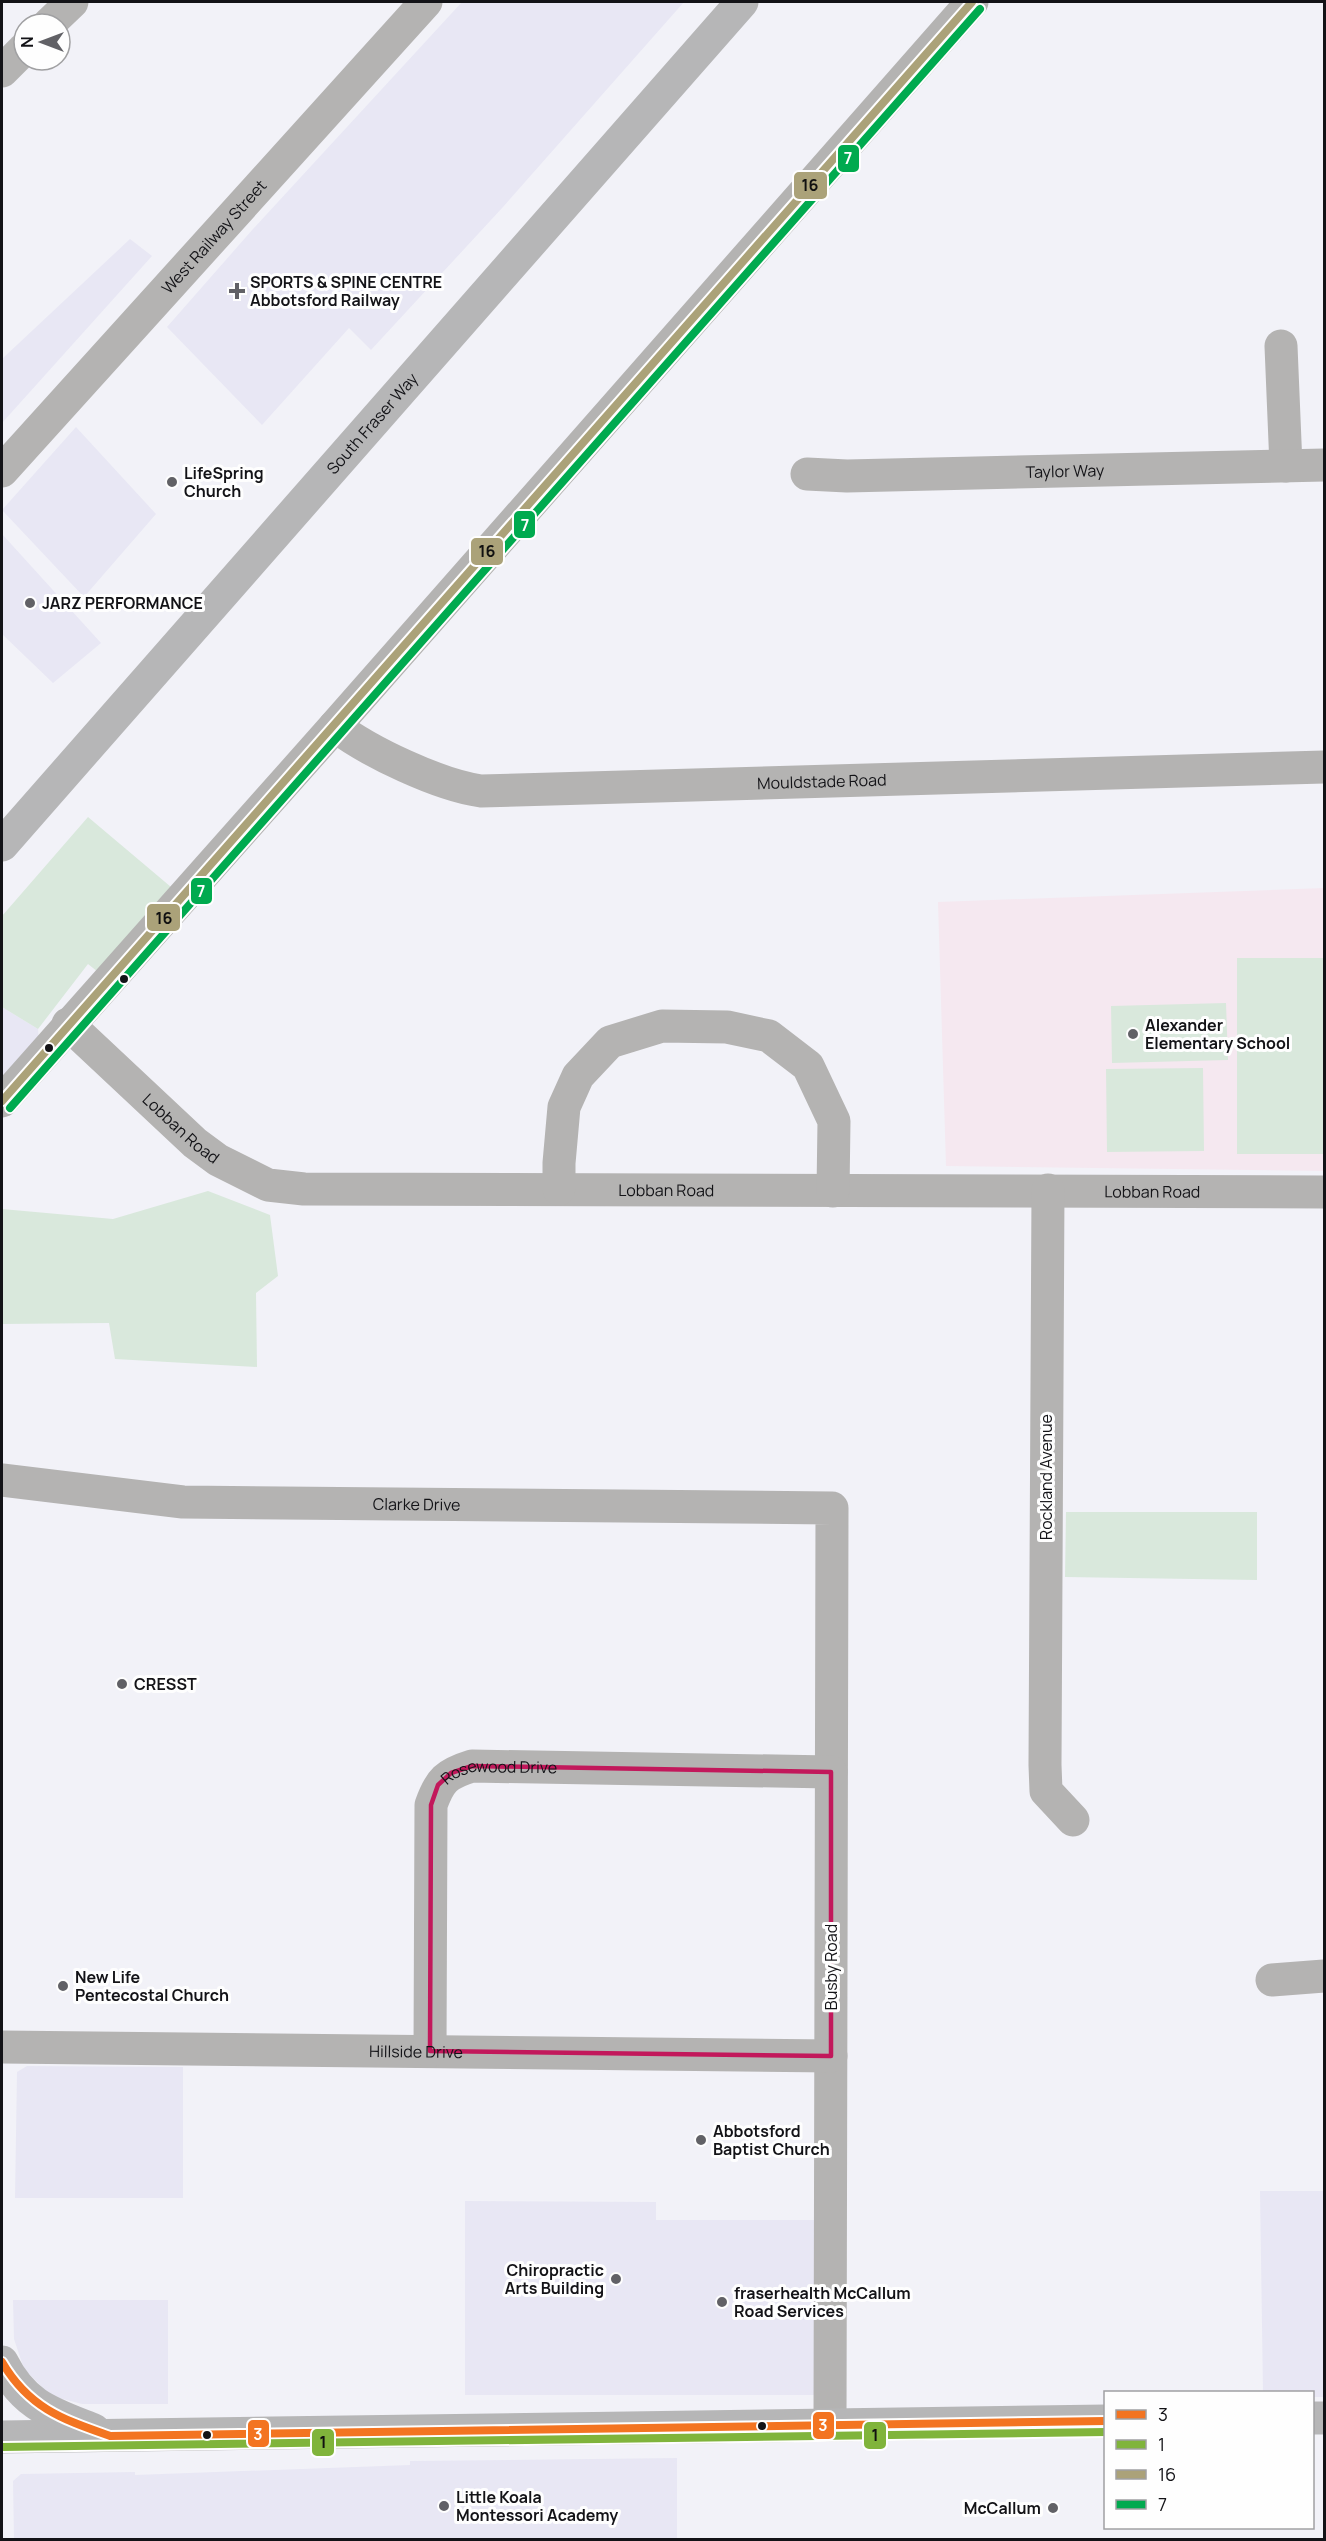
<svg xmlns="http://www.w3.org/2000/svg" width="1326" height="2541" font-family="Manrope,sans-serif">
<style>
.built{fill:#e8e7f4}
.education{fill:#f5e8f0}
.green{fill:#d9e8dc}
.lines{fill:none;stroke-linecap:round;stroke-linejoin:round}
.minor{stroke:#b4b3b2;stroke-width:33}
.major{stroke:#b6b6b7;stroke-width:33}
.bus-1-casing{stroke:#fefefe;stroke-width:12}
.bus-2-casing{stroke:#fefefe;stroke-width:12}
.bus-3-casing{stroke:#fefefe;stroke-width:12}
.bus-4-casing{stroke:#fefefe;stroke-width:12}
.bus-1{stroke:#f37421;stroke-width:8}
.bus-2{stroke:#80b43b;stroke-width:8}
.bus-3{stroke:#aba279;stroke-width:8}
.bus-4{stroke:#00aa4f;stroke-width:8}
.marked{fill:none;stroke:#c2185b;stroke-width:4.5;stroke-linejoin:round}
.poi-dot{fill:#616166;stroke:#fefefe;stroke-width:2}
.bus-dot{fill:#131317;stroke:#fefefe;stroke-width:2}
.labels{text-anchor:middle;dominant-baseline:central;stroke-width:6;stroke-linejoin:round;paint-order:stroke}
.street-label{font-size:16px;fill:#131317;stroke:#fefefe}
.poi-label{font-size:16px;font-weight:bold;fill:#131317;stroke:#fefefe;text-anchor:start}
.line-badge{stroke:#fefefe;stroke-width:2}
.badge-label{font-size:16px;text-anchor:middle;font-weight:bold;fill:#fff}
.pale-badge-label{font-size:16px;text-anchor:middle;font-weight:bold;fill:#111}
</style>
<rect width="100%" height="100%" fill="#f2f2f8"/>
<path class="built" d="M462 2H684L503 207 371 350 349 328 262 425 167 327 253 229Z
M130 239 152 256 2 423V359Z
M76 427 156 514 84 597 2 510Z
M2 534 101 643 53 683 2 634Z
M2 1007 38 1029 40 1053 2 1095Z
M27 2066 183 2067V2198H15L17 2072Z
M1260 2191H1324V2397H1313L1312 2392H1263Z
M465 2201 656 2202V2220H817L816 2395H465Z
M13 2300H168V2404H82L51 2396 24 2369 14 2339Z
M677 2458V2539H14L13 2481 21 2474 135 2472V2475L410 2465V2461Z"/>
<path class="education" d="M1324 888V1171L946 1166 938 902Z"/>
<path class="green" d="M88 817 171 887 98 972 88 964 38 1029 2 1007V916Z
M1237 958H1324V1154H1237Z
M1226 1003 1228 1060 1112 1063 1111 1006Z
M1203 1068 1204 1151 1107 1152 1106 1069Z
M208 1191 270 1215 278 1276 256 1293 257 1367 115 1359 109 1323 2 1324V1209L113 1219Z
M1066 1512H1257V1580L1065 1577Z"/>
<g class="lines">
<g class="minor">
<path d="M49 24 72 2"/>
<path d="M2 71 24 49"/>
<path d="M1281 346 1286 466"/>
<path id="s1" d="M2 471 426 2"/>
<path id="s2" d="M807 474 847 476 1324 465"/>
<path id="s3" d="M335 726C369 752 439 785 481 791L1324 767"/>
<path id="s4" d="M68 1024 195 1143 218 1160 268 1185 304 1189 1324 1192"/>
<path d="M2 1101 335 726 972 2"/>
<path d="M559 1189V1163L564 1107 578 1076 610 1042 662 1026 727 1027 769 1036 808 1066 834 1121 833 1191"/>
<path d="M1048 1190 1045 1765 1046 1791 1073 1820"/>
<path id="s5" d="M2 1480 183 1502 832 1508 830 2425"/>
<path d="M1272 1980 1324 1976"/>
<path id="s6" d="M2 2047 831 2056"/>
<path id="s7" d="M430 2051 431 1805C440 1780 446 1774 472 1766L831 1772"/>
</g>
<g class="major">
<path id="s8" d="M2 845 742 2"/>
<path d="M2 2362C24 2406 51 2413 94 2430"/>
<path d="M1312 2418H1324"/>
<path d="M2 2437 1106 2421"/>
</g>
<g class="bus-1-casing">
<path id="bus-1" d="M2 2362C29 2408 62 2419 110 2436L1106 2421"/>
</g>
<g class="bus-2-casing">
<path id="bus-2" d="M2 2447 1106 2432"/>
</g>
<g class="bus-3-casing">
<path id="bus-3" d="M2 1101 972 2"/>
</g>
<g class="bus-4-casing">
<path id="bus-4" d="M10 1108 980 9"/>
</g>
<use href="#bus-1" class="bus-1"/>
<use href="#bus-2" class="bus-2"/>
<use href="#bus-3" class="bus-3"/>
<use href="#bus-4" class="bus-4"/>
</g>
<path class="marked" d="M472 1766 831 1772V2056L430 2051 431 1805 438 1785 451 1773Z"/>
<g class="poi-dot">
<path d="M234 282h6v6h6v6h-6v6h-6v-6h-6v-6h6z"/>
<circle cx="172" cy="482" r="6"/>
<circle cx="30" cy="603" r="6"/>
<circle cx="1133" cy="1034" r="6"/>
<circle cx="122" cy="1684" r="6"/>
<circle cx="63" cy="1986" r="6"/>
<circle cx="701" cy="2140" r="6"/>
<circle cx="616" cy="2279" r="6"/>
<circle cx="722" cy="2302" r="6"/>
<circle cx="444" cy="2506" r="6"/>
<circle cx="1053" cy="2508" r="6"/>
</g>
<g class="bus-dot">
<circle cx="124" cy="979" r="5"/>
<circle cx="49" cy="1048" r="5"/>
<circle cx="762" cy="2426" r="5"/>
<circle cx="207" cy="2435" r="5"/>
</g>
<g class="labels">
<g class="street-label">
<text stroke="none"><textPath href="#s1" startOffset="316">West Railway Street</textPath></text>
<text stroke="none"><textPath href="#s8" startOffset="561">South Fraser Way</textPath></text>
<text stroke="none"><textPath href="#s2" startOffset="258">Taylor Way</textPath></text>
<text stroke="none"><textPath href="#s3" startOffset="502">Mouldstade Road</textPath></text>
<text stroke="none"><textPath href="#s4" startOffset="154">Lobban Road</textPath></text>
<text stroke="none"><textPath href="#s4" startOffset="657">Lobban Road</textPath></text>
<text stroke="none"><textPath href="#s4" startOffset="1143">Lobban Road</textPath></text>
<text transform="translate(1046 1477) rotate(-90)">Rockland Avenue</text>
<text stroke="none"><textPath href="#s5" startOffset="416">Clarke Drive</textPath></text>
<text stroke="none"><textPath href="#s7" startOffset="332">Rosewood Drive</textPath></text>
<text transform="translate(831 1967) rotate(-90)">Busby Road</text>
<text stroke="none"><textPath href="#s6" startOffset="414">Hillside Drive</textPath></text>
</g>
<g class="poi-label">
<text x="250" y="282">SPORTS &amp; SPINE CENTRE<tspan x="250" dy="18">Abbotsford Railway</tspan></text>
<text x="184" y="473">LifeSpring<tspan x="184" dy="18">Church</tspan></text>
<text x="42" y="603">JARZ PERFORMANCE</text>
<text x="1145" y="1025">Alexander<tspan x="1145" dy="18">Elementary School</tspan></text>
<text x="134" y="1684">CRESST</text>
<text x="75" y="1977">New Life<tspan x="75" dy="18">Pentecostal Church</tspan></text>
<text x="713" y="2131">Abbotsford<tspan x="713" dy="18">Baptist Church</tspan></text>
<text x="604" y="2270" text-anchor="end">Chiropractic<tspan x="604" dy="18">Arts Building</tspan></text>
<text x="734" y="2293">fraserhealth McCallum<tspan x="734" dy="18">Road Services</tspan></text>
<text x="456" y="2497">Little Koala<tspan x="456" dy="18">Montessori Academy</tspan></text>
<text x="1041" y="2508" text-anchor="end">McCallum</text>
</g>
</g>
<g class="line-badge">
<rect x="837" y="144" width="23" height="29" rx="6" fill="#00aa4f"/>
<rect x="793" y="171" width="35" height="29" rx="6" fill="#aba279"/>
<rect x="513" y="510" width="23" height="29" rx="6" fill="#00aa4f"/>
<rect x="470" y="537" width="34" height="29" rx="6" fill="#aba279"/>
<rect x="190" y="877" width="23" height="28" rx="6" fill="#00aa4f"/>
<rect x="146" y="903" width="35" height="29" rx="6" fill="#aba279"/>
<rect x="812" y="2411" width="23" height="29" rx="6" fill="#f37421"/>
<rect x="247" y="2419" width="23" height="29" rx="6" fill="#f37421"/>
<rect x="863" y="2421" width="24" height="29" rx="6" fill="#80b43b"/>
<rect x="311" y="2428" width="24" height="29" rx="6" fill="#80b43b"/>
</g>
<g class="badge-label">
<text x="848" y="164">7</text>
<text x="525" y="531">7</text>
<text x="201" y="897">7</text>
<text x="823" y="2431">3</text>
<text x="258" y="2440">3</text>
</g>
<g class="pale-badge-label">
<text x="810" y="191">16</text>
<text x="487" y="557">16</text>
<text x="164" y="924">16</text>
<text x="875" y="2441">1</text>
<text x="323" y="2448">1</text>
</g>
<rect width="1326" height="2541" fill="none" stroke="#131317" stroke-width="6"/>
<rect x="1104" y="2391" width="210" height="138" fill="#fefefe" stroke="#a0a0a2" stroke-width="1.5"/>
<rect x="1116" y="2410" width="30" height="9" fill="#f37421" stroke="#a0a0a2" stroke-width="1.5"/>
<text x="1158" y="2421" font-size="18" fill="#131317">3</text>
<rect x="1116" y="2440" width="30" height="9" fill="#80b43b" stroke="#a0a0a2" stroke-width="1.5"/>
<text x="1158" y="2451" font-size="18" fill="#131317">1</text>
<rect x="1116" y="2470" width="30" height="9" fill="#aba279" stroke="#a0a0a2" stroke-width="1.5"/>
<text x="1158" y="2481" font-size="18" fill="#131317">16</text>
<rect x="1116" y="2500" width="30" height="9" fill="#00aa4f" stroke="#a0a0a2" stroke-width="1.5"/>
<text x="1158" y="2511" font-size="18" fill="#131317">7</text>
<g transform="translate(42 42) rotate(270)"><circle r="28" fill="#fefefe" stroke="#a0a0a2" stroke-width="1.5"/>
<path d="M0-4.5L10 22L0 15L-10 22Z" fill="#616166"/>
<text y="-9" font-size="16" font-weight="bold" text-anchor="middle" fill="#131317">N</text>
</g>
</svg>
